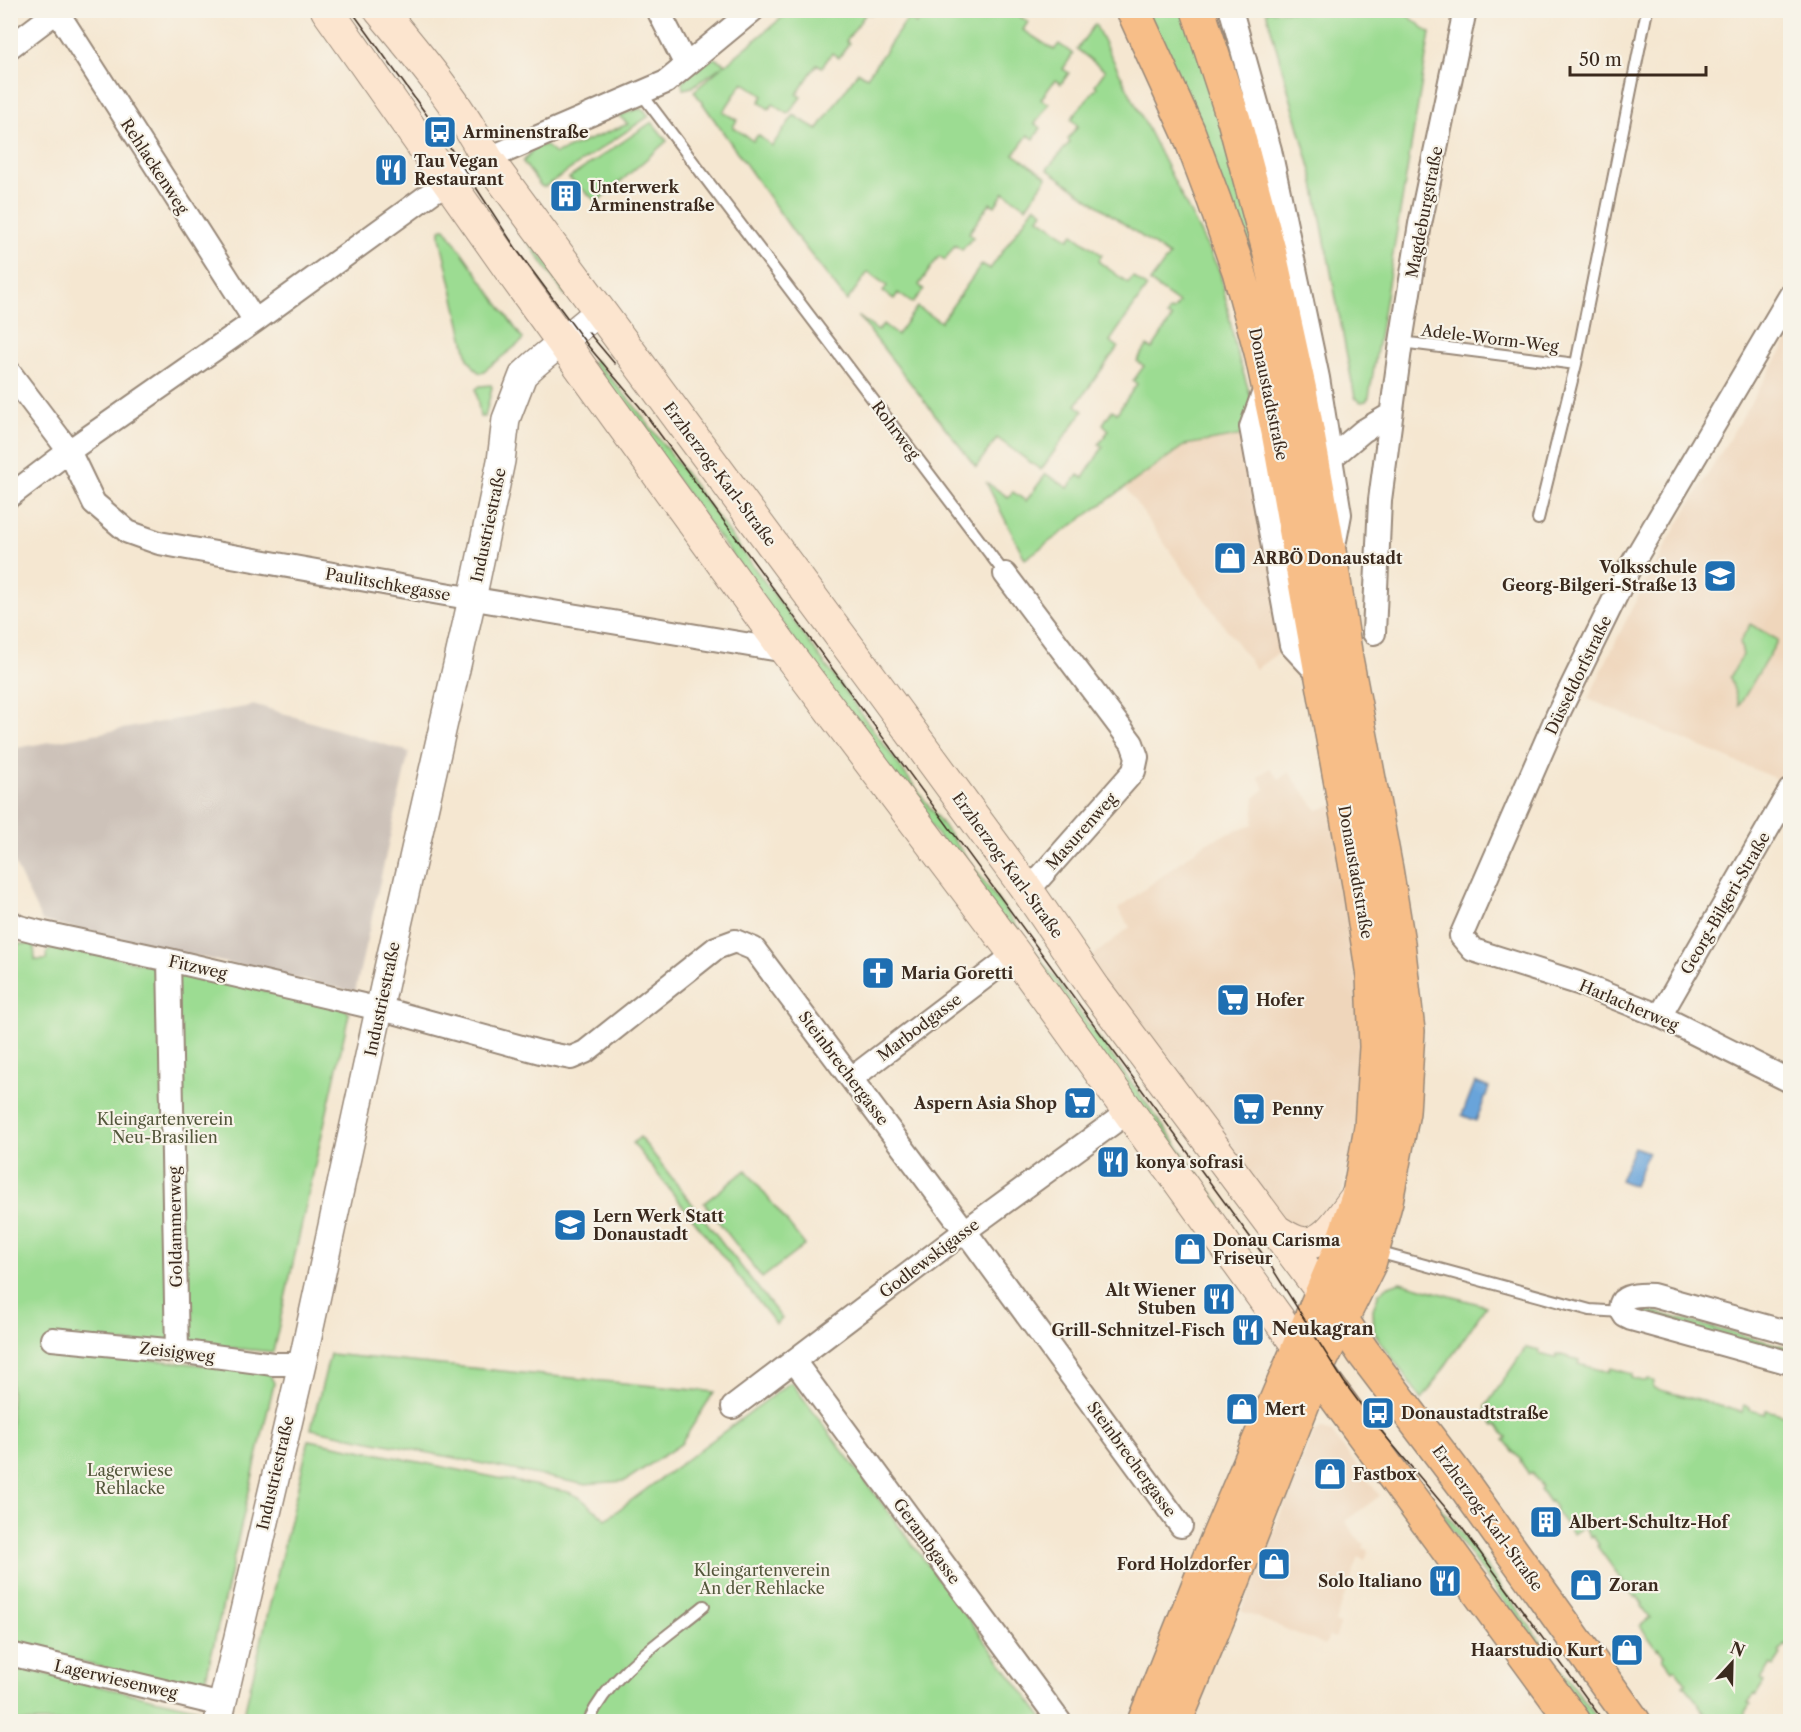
<svg xmlns="http://www.w3.org/2000/svg" width="1801" height="1732" font-family="'Libre Caslon Text',serif">
<style>
.built{fill:#efd6bb}
.industrial{fill:#cdc2b9}
.green{fill:#9cdc92;stroke:#6c8358;stroke-width:1.5}
.water{fill:#69a4da;stroke:#52677c;stroke-width:1.5}
.lines{fill:none;stroke-linecap:round;stroke-linejoin:round}
.service-casing{stroke:#988878;stroke-width:14}
.minor-casing{stroke:#988878;stroke-width:26}
.tertiary-casing{stroke:#988878;stroke-width:30}
.secondary-casing{stroke:#988878;stroke-width:34}
.primary-casing{stroke:#988878;stroke-width:36}
.service{stroke:#fff;stroke-width:10}
.minor{stroke:#fff;stroke-width:22}
.tertiary{stroke:#fff;stroke-width:27}
.secondary{stroke:#fce5cf;stroke-width:32}
.primary{stroke:#f7be88;stroke-width:33}
.tram{stroke:#3b2a1e;stroke-width:1.5}
.labels{text-anchor:middle;dominant-baseline:central;stroke-width:4.5;stroke-linejoin:round;paint-order:stroke}
.poi-label{font-size:16px;font-weight:bold;fill:#3b2a1e;stroke:#f7f3e8;text-anchor:start}
.street-label{font-size:16px;fill:#3b2a1e;stroke:#f7f3e8}
.park-label{font-size:16px;fill:#53563b;stroke:#f7f3e8}
.neighbourhood-label{font-size:18px;font-weight:bold;fill:#3b2a1e;stroke:#f7f3e8}
</style>
<rect width="100%" height="100%" fill="#f7f3e8"/>
<filter id="ink" filterUnits="userSpaceOnUse"><feTurbulence type="fractalNoise" baseFrequency=".0167" numOctaves="2"/><feDisplacementMap in="SourceGraphic" scale="12" xChannelSelector="R" yChannelSelector="G"/><feConvolveMatrix kernelMatrix="1 2 1 2 8 2 1 2 1" color-interpolation-filters="sRGB"/></filter>
<filter id="wash" filterUnits="userSpaceOnUse"><feTurbulence type="fractalNoise" baseFrequency=".008" numOctaves="4" result="noise"/><feDisplacementMap in="SourceGraphic" scale="24" xChannelSelector="R" yChannelSelector="G"/><feGaussianBlur stdDeviation="1.35" result="paint"/><feColorMatrix in="noise" values="0 0 0 0 0 0 0 0 0 0 0 0 0 0 0 0 0 1.4 0 .05"/><feComposite in="paint" operator="in"/></filter>
<g filter="url(#wash)">
<rect width="100%" height="100%" fill="#f5e7d1"/>
<path class="built" d="M1790 337V759L1779 780 1588 699 1631 610 1668 541Z
M1262 432 1303 646 1281 651 1256 669 1188 577 1125 487 1185 444Z
M1270 768 1279 779 1289 772 1317 810 1335 805 1361 952 1357 1141 1339 1204 1301 1253 1075 970 1130 927 1118 909 1207 842 1253 824 1255 797 1265 789 1258 777Z
M1321 1428 1331 1432 1380 1496 1345 1521 1360 1542 1365 1544 1363 1548 1369 1550 1365 1560 1359 1557 1335 1622 1340 1625 1335 1638 1329 1636 1325 1645 1241 1611 1313 1434Z"/>
<path class="industrial" d="M256 705 409 752 355 992 42 921 11 856V749Z"/>
<path class="green" d="M790 11H874L871 14 867 12 846 41 849 43 839 58 832 53 822 67 817 64 797 94 801 97 788 114 773 104 769 109 759 102 763 96 743 82 723 112 737 120 733 127 753 141 758 135 772 146 794 115 817 130 858 72 867 77 908 18 916 24 926 11H1012L1028 22 1023 30 1054 50 1059 44 1073 54 1063 69 1069 73 1061 84 1055 80 1041 99 1049 104 1035 124 1041 128 1034 139 1028 135 1014 154 1047 177 1026 207 1004 192 995 206 990 203 969 233 973 237 962 250 955 245 945 260 939 256 919 285 924 290 912 303 898 293 894 299 883 292 887 286 868 272 847 301 797 237 694 91 725 64 692 87 683 89 682 82 687 76 714 58 726 64Z
M1142 11H1186L1227 133 1261 262 1284 368 1373 869C1408 1006 1399 1147 1349 1278L1346 1275 1360 1235 1377 1164 1381 1124 1384 1020 1378 945 1281 405 1254 290 1242 247 1210 159Z
M1266 11H1402L1430 33 1369 397 1366 401 1361 402 1355 398 1313 178Z
M1095 24 1220 272 1236 350 1262 432 1185 445 1025 559 986 482 1008 497 1013 492 1026 501 1046 474 1068 488 1078 475 1083 478 1103 447 1099 444 1109 430 1103 424 1112 410 1117 413 1137 384 1133 381 1144 366 1137 361 1147 346 1152 349 1172 318 1167 316 1170 310 1173 311 1179 303 1150 282 1169 256 1047 169 1070 142 1068 139 1078 126 1071 119 1097 87 1095 85 1105 71 1077 49Z
M643 109 649 116 544 187 541 186 523 162 534 148 545 145 555 154 628 124 619 116 634 110Z
M652 122 667 141 597 202 569 178Z
M501 204 569 290 565 295Z
M1035 206 1043 212 1039 218 1069 239 1073 234 1102 255 1098 261 1128 283 1133 277 1147 287 1110 341 1118 347 1076 405 1083 411 1041 470 997 438 976 467 858 316 878 331 883 324 897 335 917 307 941 322 982 264 990 269Z
M442 228H445L523 339 521 342 481 373 477 371 468 359 440 237V230Z
M595 360 636 408 693 484 1221 1205 1213 1211 591 363Z
M491 385 492 387 485 417H480L476 389 480 386Z
M1750 624 1778 640 1739 706 1730 677 1743 655 1740 642Z
M11 944H34L35 960H46L47 952 56 944 346 1009 349 1014 273 1352 190 1344 47 1342 48 1350 268 1371 274 1383 203 1691 11 1646Z
M640 1137 782 1319 776 1324 633 1143Z
M746 1170 805 1245 762 1278 704 1203Z
M1400 1282 1486 1306 1422 1400 1374 1332 1373 1309 1379 1293 1386 1287Z
M1644 1300 1642 1309 1790 1348V1360L1633 1319 1626 1301Z
M1526 1347 1540 1350 1539 1354 1556 1358 1557 1354 1579 1360 1578 1364 1608 1372 1610 1368 1632 1374 1631 1378 1647 1382 1648 1380 1654 1381 1653 1388 1742 1412 1744 1405 1749 1407V1410L1765 1414 1766 1410 1788 1416V1420L1790 1421V1639L1786 1646 1784 1645 1779 1653 1781 1655 1774 1666 1771 1664 1761 1680 1764 1682 1756 1695 1754 1694 1748 1703 1751 1704 1743 1717 1739 1716 1736 1721H1714L1711 1717 1708 1719 1699 1706 1700 1705 1683 1685 1686 1683 1675 1668 1672 1670 1663 1658 1665 1656 1659 1648 1657 1649 1640 1626 1650 1618 1641 1606 1643 1605 1637 1596 1635 1598 1597 1546 1599 1545 1593 1536 1591 1538 1583 1527 1573 1534 1555 1510 1556 1508 1551 1501 1549 1502 1540 1489 1542 1487 1532 1472 1529 1474 1520 1461 1521 1460 1504 1440 1507 1438 1497 1425 1494 1426 1487 1416 1486 1406Z
M330 1354 714 1392 681 1444 625 1481 582 1484 311 1429Z
M791 1382 1045 1721 242 1722 309 1440 568 1492 579 1497 606 1519Z
M1415 1478 1457 1527 1599 1721H1590Z
M11 1666 198 1709 195 1721 11 1722Z"/>
<path class="water" d="M1475 1082 1489 1088 1476 1121 1462 1115Z
M1634 1147 1648 1152 1634 1186 1620 1180Z"/>
</g>
<g filter="url(#ink)">
<g class="lines">
<g class="service-casing">
<path id="service" d="M641 93 1005 574
M1401 342 1576 364
M1538 519 1576 364 1647 10
M1388 1255 1590 1310 1622 1312
M588 1722C611 1672 663 1640 704 1606"/>
</g>
<g class="minor-casing">
<path id="minor" d="M56 10 255 321
M658 10 686 65
M1231 10 1270 150 1318 378 1340 514 1334 546
M10 47 59 10
M1790 296 1629 569 1558 714 1461 936 1473 950 1578 983 1660 1016 1790 1081
M10 373 69 451 94 503 128 532 159 543 445 594 786 651
M1267 383 1251 427 1291 645 1322 678
M1331 458 1363 431 1390 415
M10 496 69 451 255 321 434 191 487 159 666 82 753 10
M1005 574 1132 743 1137 757 1134 771 1028 891
M1374 633 1380 500 1401 342 1420 224 1465 10
M10 921 16 926 39 932 169 960 397 1013 540 1052 571 1058 585 1052 716 948 735 941 754 949 974 1243 1181 1526
M169 960 177 1351
M1660 1016 1790 790
M852 1078 1015 954
M1790 1333 1653 1295C1640 1294 1609 1295 1625 1316L1631 1319 1790 1363
M52 1339 177 1351 273 1364H302
M794 1361 1060 1722
M733 1407 965 1231 1128 1112
M10 1654 222 1705"/>
</g>
<g class="tertiary-casing">
<path id="tertiary" d="M218 1722 302 1364 389 964 472 599 501 461 506 419 523 375 535 364 599 311"/>
</g>
<g class="secondary-casing">
<path id="secondary" d="M327 10 511 271 786 651 1015 954 1298 1346
M380 10C420 58 459 104 487 159L873 680 1028 891 1095 989 1322 1292
M1277 1231C1285 1236 1293 1242 1303 1243 1326 1246 1343 1214 1355 1199"/>
</g>
<g class="primary-casing">
<path id="primary" d="M1133 10 1188 131 1214 200 1239 271 1261 352 1278 432 1360 890 1373 976 1376 1047 1371 1127 1359 1194 1340 1250 1208 1561 1144 1722
M1332 1305 1363 1352 1467 1489 1634 1722
M1305 1355 1574 1722
M1175 1722 1230 1589 1316 1370 1369 1264 1386 1201 1403 1112 1408 1031 1398 943 1386 869 1346 658 1331 562 1300 391 1269 250 1234 120 1198 10"/>
</g>
<use href="#service" class="service"/>
<use href="#minor" class="minor"/>
<use href="#tertiary" class="tertiary"/>
<use href="#secondary" class="secondary"/>
<use href="#primary" class="primary"/>
<path class="tram" d="M351 10 447 143 517 250 589 347 640 407 1267 1260 1344 1382 1372 1420 1460 1525 1604 1722
M588 332 615 364"/>
</g>
</g>
<defs>
<g id="bus-square" transform="scale(1.725)"><rect x="-9" y="-9" width="18" height="18" rx="4" fill="#1f6fb2" stroke="#f7f3e8"/><path d="M-5-6H5V4H4V6H2V4H-2V6H-4V4H-5ZM-3.5-4V0h7V-4ZM-3.5 1.2v1.5H-2V1.2ZM2 1.2v1.5H3.5V1.2Z" fill="#fff"/></g>
<g id="restaurant-square" transform="scale(1.725)"><rect x="-9" y="-9" width="18" height="18" rx="4" fill="#1f6fb2" stroke="#f7f3e8"/><path d="M-5-6h1v4h1v-4h1v4h1v-4h1v5L-1.5 .5V6h-2V.5L-5-1ZM5-6V6H3V1.5H1.5Q1.5-4 5-6Z" fill="#fff"/></g>
<g id="building-square" transform="scale(1.725)"><rect x="-9" y="-9" width="18" height="18" rx="4" fill="#1f6fb2" stroke="#f7f3e8"/><path d="M-4-6H4V6H1V3H-1V6H-4ZM-2.5-4.3h1.7v1.8h-1.7ZM.8-4.3h1.7v1.8H.8ZM-2.5-1h1.7V.8h-1.7ZM.8-1h1.7V.8H.8Z" fill="#fff"/></g>
<g id="shop-square" transform="scale(1.725)"><rect x="-9" y="-9" width="18" height="18" rx="4" fill="#1f6fb2" stroke="#f7f3e8"/><path d="M-5-2.5h2.3a2.7 3.5 0 0 1 5.4 0H5L5.5 6h-11ZM-1.5-2.5h3a1.5 2.3 0 0 0-3 0Z" fill="#fff"/></g>
<g id="school-square" transform="scale(1.725)"><rect x="-9" y="-9" width="18" height="18" rx="4" fill="#1f6fb2" stroke="#f7f3e8"/><path d="M0-5L7-2L0 1L-7-2ZM-4 1L0 2.5L4 1V4Q0 6-4 4Z" fill="#fff"/></g>
<g id="church-square" transform="scale(1.725)"><rect x="-9" y="-9" width="18" height="18" rx="4" fill="#1f6fb2" stroke="#f7f3e8"/><path d="M-1.2-6h2.4v3.5h3.3v2.4h-3.3V6h-2.4V-.1h-3.3v-2.4h3.3Z" fill="#fff"/></g>
<g id="supermarket-square" transform="scale(1.725)"><rect x="-9" y="-9" width="18" height="18" rx="4" fill="#1f6fb2" stroke="#f7f3e8"/><path d="M-6-5.5h2.5l.6 2H6L4.5 2H-2.5L-4.4-4H-6ZM-1.5 3.2a1.3 1.3 0 1 0 .1 0ZM3 3.2a1.3 1.3 0 1 0 .1 0Z" fill="#fff"/></g>
</defs>
<g fill-rule="evenodd">
<use href="#bus-square" x="440" y="132"/>
<use href="#restaurant-square" x="391" y="170"/>
<use href="#building-square" x="566" y="196"/>
<use href="#shop-square" x="1230" y="558"/>
<use href="#school-square" x="1720" y="576"/>
<use href="#church-square" x="878" y="973"/>
<use href="#supermarket-square" x="1233" y="1000"/>
<use href="#supermarket-square" x="1080" y="1103"/>
<use href="#supermarket-square" x="1249" y="1109"/>
<use href="#restaurant-square" x="1113" y="1162"/>
<use href="#school-square" x="570" y="1225"/>
<use href="#shop-square" x="1190" y="1249"/>
<use href="#restaurant-square" x="1219" y="1299"/>
<use href="#restaurant-square" x="1248" y="1330"/>
<use href="#shop-square" x="1242" y="1409"/>
<use href="#bus-square" x="1378" y="1413"/>
<use href="#shop-square" x="1330" y="1474"/>
<use href="#building-square" x="1546" y="1522"/>
<use href="#shop-square" x="1274" y="1564"/>
<use href="#restaurant-square" x="1445" y="1581"/>
<use href="#shop-square" x="1586" y="1585"/>
<use href="#shop-square" x="1627" y="1650"/>
</g>
<g class="labels">
<g class="poi-label">
<text x="463" y="132">Arminenstraße</text>
<text x="414" y="161">Tau Vegan<tspan x="414" dy="18">Restaurant</tspan></text>
<text x="589" y="187">Unterwerk<tspan x="589" dy="18">Arminenstraße</tspan></text>
<text x="1253" y="558">ARBÖ Donaustadt</text>
<text x="1697" y="567" text-anchor="end">Volksschule<tspan x="1697" dy="18">Georg-Bilgeri-Straße 13</tspan></text>
<text x="901" y="973">Maria Goretti</text>
<text x="1256" y="1000">Hofer</text>
<text x="1057" y="1103" text-anchor="end">Aspern Asia Shop</text>
<text x="1272" y="1109">Penny</text>
<text x="1136" y="1162">konya sofrasi</text>
<text x="593" y="1216">Lern Werk Statt<tspan x="593" dy="18">Donaustadt</tspan></text>
<text x="1213" y="1240">Donau Carisma<tspan x="1213" dy="18">Friseur</tspan></text>
<text x="1196" y="1290" text-anchor="end">Alt Wiener<tspan x="1196" dy="18">Stuben</tspan></text>
<text x="1225" y="1330" text-anchor="end">Grill-Schnitzel-Fisch</text>
<text x="1265" y="1409">Mert</text>
<text x="1401" y="1413">Donaustadtstraße</text>
<text x="1353" y="1474">Fastbox</text>
<text x="1569" y="1522">Albert-Schultz-Hof</text>
<text x="1251" y="1564" text-anchor="end">Ford Holzdorfer</text>
<text x="1422" y="1581" text-anchor="end">Solo Italiano</text>
<text x="1609" y="1585">Zoran</text>
<text x="1604" y="1650" text-anchor="end">Haarstudio Kurt</text>
</g>
<g class="street-label">
<text transform="translate(155 166) rotate(57)">Rehlackenweg</text>
<text transform="translate(1424 212) rotate(-79)">Magdeburgstraße</text>
<text transform="translate(1490 338) rotate(7)">Adele-Worm-Weg</text>
<text transform="translate(1269 394) rotate(78)">Donaustadtstraße</text>
<text transform="translate(896 430) rotate(53)">Rohrweg</text>
<text transform="translate(720 474) rotate(53)">Erzherzog-Karl-Straße</text>
<text transform="translate(488 525) rotate(-78)">Industriestraße</text>
<text transform="translate(388 584) rotate(10)">Paulitschkegasse</text>
<text transform="translate(1578 675) rotate(-64)">Düsseldorfstraße</text>
<text transform="translate(1081 831) rotate(-48)">Masurenweg</text>
<text transform="translate(1008 865) rotate(54)">Erzherzog-Karl-Straße</text>
<text transform="translate(1356 872) rotate(80)">Donaustadtstraße</text>
<text transform="translate(1725 903) rotate(-60)">Georg-Bilgeri-Straße</text>
<text transform="translate(198 967) rotate(13)">Fitzweg</text>
<text transform="translate(382 999) rotate(-78)">Industriestraße</text>
<text transform="translate(1629 1005) rotate(23)">Harlacherweg</text>
<text transform="translate(919 1027) rotate(-37)">Marbodgasse</text>
<text transform="translate(844 1068) rotate(53)">Steinbrechergasse</text>
<text transform="translate(175 1227) rotate(-91)">Goldammerweg</text>
<text transform="translate(929 1258) rotate(-37)">Godlewskigasse</text>
<text transform="translate(177 1352) rotate(7)">Zeisigweg</text>
<text transform="translate(1132 1459) rotate(54)">Steinbrechergasse</text>
<text transform="translate(275 1473) rotate(-77)">Industriestraße</text>
<text transform="translate(1488 1518) rotate(54)">Erzherzog-Karl-Straße</text>
<text transform="translate(927 1541) rotate(54)">Gerambgasse</text>
<text transform="translate(116 1679) rotate(13)">Lagerwiesenweg</text>
</g>
<g class="park-label">
<text x="165" y="1119">Kleingartenverein<tspan x="165" dy="18">Neu-Brasilien</tspan></text>
<text x="130" y="1470">Lagerwiese<tspan x="130" dy="18">Rehlacke</tspan></text>
<text x="762" y="1570">Kleingartenverein<tspan x="762" dy="18">An der Rehlacke</tspan></text>
</g>
<g class="neighbourhood-label">
<text x="1323" y="1329">Neukagran</text>
</g>
</g>
<rect width="1801" height="1732" fill="none" stroke="#f7f3e8" stroke-width="36"/>
<g transform="translate(1732 1663) rotate(22)" stroke="#f7f3e8" stroke-width="4.5" paint-order="stroke">
<path d="M0-4.5L10 22L0 15L-10 22Z" fill="#3b2a1e"/>
<text y="-9" font-size="16" font-weight="bold" text-anchor="middle" fill="#3b2a1e">N</text>
</g>
<path d="M1570 66v9h136v-9" fill="none" stroke="#3b2a1e" stroke-width="3"/>
<text x="1579" y="66" font-size="18" fill="#3b2a1e" stroke="#f7f3e8" stroke-width="4.5" paint-order="stroke">50 m</text>
</svg>
